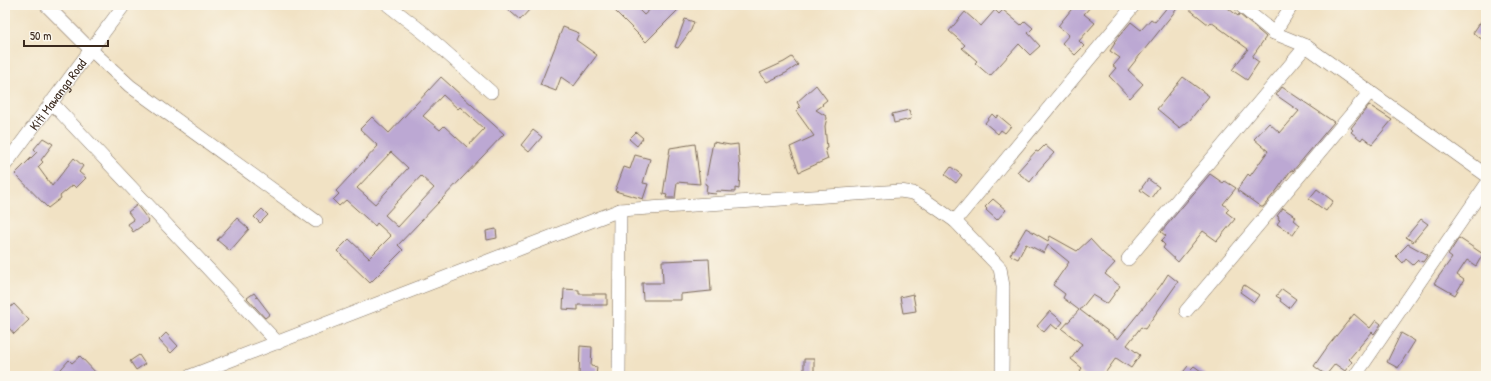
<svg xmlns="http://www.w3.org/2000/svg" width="1491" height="381" font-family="'Patrick Hand',sans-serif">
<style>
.building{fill:#bca8d3;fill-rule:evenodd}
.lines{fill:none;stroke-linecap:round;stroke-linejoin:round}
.minor-casing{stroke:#7b6a58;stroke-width:14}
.minor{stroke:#fff;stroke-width:13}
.labels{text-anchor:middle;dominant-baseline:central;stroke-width:4;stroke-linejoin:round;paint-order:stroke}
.street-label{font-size:13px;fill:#3b2a1e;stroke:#fbf7ec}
</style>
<rect width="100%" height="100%" fill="#fbf7ec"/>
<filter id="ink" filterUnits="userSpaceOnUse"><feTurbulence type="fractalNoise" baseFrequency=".025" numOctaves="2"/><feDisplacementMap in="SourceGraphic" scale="8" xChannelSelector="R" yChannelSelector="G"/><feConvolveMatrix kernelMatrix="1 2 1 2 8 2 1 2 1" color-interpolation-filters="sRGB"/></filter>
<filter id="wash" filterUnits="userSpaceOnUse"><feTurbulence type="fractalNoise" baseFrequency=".012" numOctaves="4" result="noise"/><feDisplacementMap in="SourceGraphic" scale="16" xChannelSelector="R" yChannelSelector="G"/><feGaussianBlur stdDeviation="0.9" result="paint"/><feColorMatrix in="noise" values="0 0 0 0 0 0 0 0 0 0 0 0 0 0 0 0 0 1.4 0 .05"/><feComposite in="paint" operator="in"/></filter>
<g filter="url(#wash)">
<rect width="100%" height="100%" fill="#f1e2c4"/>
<g id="blocks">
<path class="building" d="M503 5H525L530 9 520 20Z
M609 5H634L644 15 655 5H683L646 42Z
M1075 5H1092L1084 14 1095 23 1079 41 1084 46 1075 55 1062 43 1069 35 1058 26Z
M1169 5H1180L1128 70 1143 84 1130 98 1109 76 1116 68 1113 66 1120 58 1110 51 1115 43 1114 42 1131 22 1141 30 1151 19 1155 22Z
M1184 5H1224L1238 16 1239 14 1266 37 1252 57 1259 62 1247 80 1232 70 1248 49 1211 22 1209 25Z
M995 10 999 14 1003 10 1021 25 1025 21 1033 28 1028 33 1040 46 1030 55 1019 44 990 76 975 63 977 61 962 48 965 45 949 31 965 12 981 26Z
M1486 14V42L1473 33Z
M685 19 694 22 691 30 678 48 675 47Z
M563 27 579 33 576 40 597 55 574 86 561 77 556 91 540 85Z
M792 57 798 65 786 73 767 82 760 73 784 62Z
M441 77 504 134 398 245 403 250 370 283 337 251 349 239 369 258 391 236 377 223 375 226 346 200 339 206 333 200 339 194 336 191 378 146 360 129 372 117 389 133ZM443 95 458 109 460 107 484 129 467 147 444 126 440 130 423 116ZM391 152 408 168 375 204 357 188ZM421 176 434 188 398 227 385 215Z
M1183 77 1209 96 1190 120 1180 128 1157 109Z
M816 85 827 100 822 104 823 105 816 110 826 116 827 118 825 126 827 148 825 149 828 159 799 172 790 147 814 136 796 111 800 107 797 102Z
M1282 87 1334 122 1293 171 1291 170 1277 190 1263 207H1261L1237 190 1248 174 1250 176 1268 151 1254 139 1269 123 1280 133 1299 111 1276 95Z
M1369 105 1392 120 1372 144 1363 137 1361 140 1351 132 1353 130 1351 128Z
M909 110 911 119 894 123 892 114Z
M992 114 996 118 998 115 1011 126 1005 133 1001 130 998 134 985 123Z
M533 130 542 137 529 152 521 145Z
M636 132 643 138 637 146 629 139Z
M43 138 53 144 41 160 43 162 38 167 52 186 74 158 83 166 79 172 86 178 76 188 73 185 60 196 61 198 48 208 15 174 37 152 34 149Z
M713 142 730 145 738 144 740 172 739 189 735 188V192L717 191 716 194 706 193 707 185 705 184Z
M695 144 700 184 677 182 675 198H666L667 195 663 194 670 148Z
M1045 145 1054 153 1037 172V173L1030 182 1017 172 1036 151 1038 152Z
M635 155 650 159 643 183 648 184 643 199 615 191 624 167 630 169Z
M951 167 962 175 956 183 945 175Z
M1210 174 1223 183 1225 181 1236 188 1223 204 1229 209 1226 212 1235 219 1217 241 1203 231 1178 262 1163 248 1165 245 1161 241 1166 236 1161 232Z
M1148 179 1159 187 1151 198 1140 190Z
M1317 189 1333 201 1326 211 1309 199Z
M993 199 1006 210 997 220 986 210 987 209 985 207Z
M137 205 149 221 133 232 128 224 134 220 128 212Z
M1283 208 1296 217 1294 220 1300 225 1293 235 1277 224 1280 220 1278 219 1279 217 1277 216Z
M262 209 268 215 260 223 254 217Z
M237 218 249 229 230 251 217 240Z
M1421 219 1428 224 1413 242 1406 237Z
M1026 228 1048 241 1050 236 1077 251 1090 239 1104 254 1115 263 1105 274 1120 286 1107 304 1092 295 1080 310 1118 339 1161 285 1168 274 1178 282 1145 329 1141 327 1127 345 1140 355 1131 368 1116 358 1103 376H1086L1080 371 1082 368 1071 359 1082 344 1062 329 1079 310 1063 298 1065 294 1053 285 1069 262 1048 245 1044 253 1026 244 1018 259 1010 255Z
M496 229 497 238 487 240 486 231Z
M1459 238 1483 254 1476 266 1467 260 1457 275 1464 280 1455 295 1434 283 1452 258 1448 255Z
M1408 244 1428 255 1423 262 1418 260 1413 265 1406 259 1403 263 1396 256Z
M709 259 711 291 681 294V300H643L642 283H663L662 261Z
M1244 285 1259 295 1254 302 1240 292Z
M564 289 579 290V294H607V305H578V310L563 309Z
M1282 289 1296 299 1289 308 1280 301 1281 299 1276 296Z
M254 293 270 314 265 318 247 298Z
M913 294 916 311 903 313 900 297Z
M14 304 29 320 14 334 5 323V312Z
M1050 311 1063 322 1057 329 1051 324 1044 332 1037 326Z
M1354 314 1370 328 1376 320 1381 324 1374 334 1372 332 1349 359 1352 362 1345 371 1335 364 1326 375 1314 366 1328 346Z
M166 333 178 346 171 353 159 340Z
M1401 333 1415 341 1398 368 1387 362Z
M580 346 592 347 591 366 597 367 596 376H579Z
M139 355 145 364 136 370 130 361Z
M80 356 99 376H55L69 360 72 363Z
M804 359H814V376H804Z
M1188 366 1191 369 1194 366 1208 376H1180Z"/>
</g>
</g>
<g filter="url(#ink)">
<use href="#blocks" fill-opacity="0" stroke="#7b6a58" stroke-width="1"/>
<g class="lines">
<g class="minor-casing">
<g id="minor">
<path d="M46 5 90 49 130 86 316 221"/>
<path d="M388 5 424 33 491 92"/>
<path d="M1240 5 1274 33 1306 46 1486 175"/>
<path d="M1274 33 1292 5"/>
<path d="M51 102 278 343"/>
<path id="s1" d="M5 165 124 5"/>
<path d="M955 221 1134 5"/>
<path d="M1128 259 1306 46"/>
<path d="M1186 311 1370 92"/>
<path d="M190 376 620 210 900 191 913 193 925 200 955 221 1000 268 1003 286 1002 376"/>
<path d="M619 376 620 210"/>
<path d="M1355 376 1486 185"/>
</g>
</g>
<use href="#minor" class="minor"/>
</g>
</g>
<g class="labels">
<g class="street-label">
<text stroke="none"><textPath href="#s1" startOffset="88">Kiti Mawanga Road</textPath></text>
</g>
</g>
<rect width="1491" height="381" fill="none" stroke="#fbf7ec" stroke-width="20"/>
<path d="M24 40v6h84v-6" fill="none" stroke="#3b2a1e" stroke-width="2"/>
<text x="30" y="40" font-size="12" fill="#3b2a1e" stroke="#fbf7ec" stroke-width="3" paint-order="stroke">50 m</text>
</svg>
